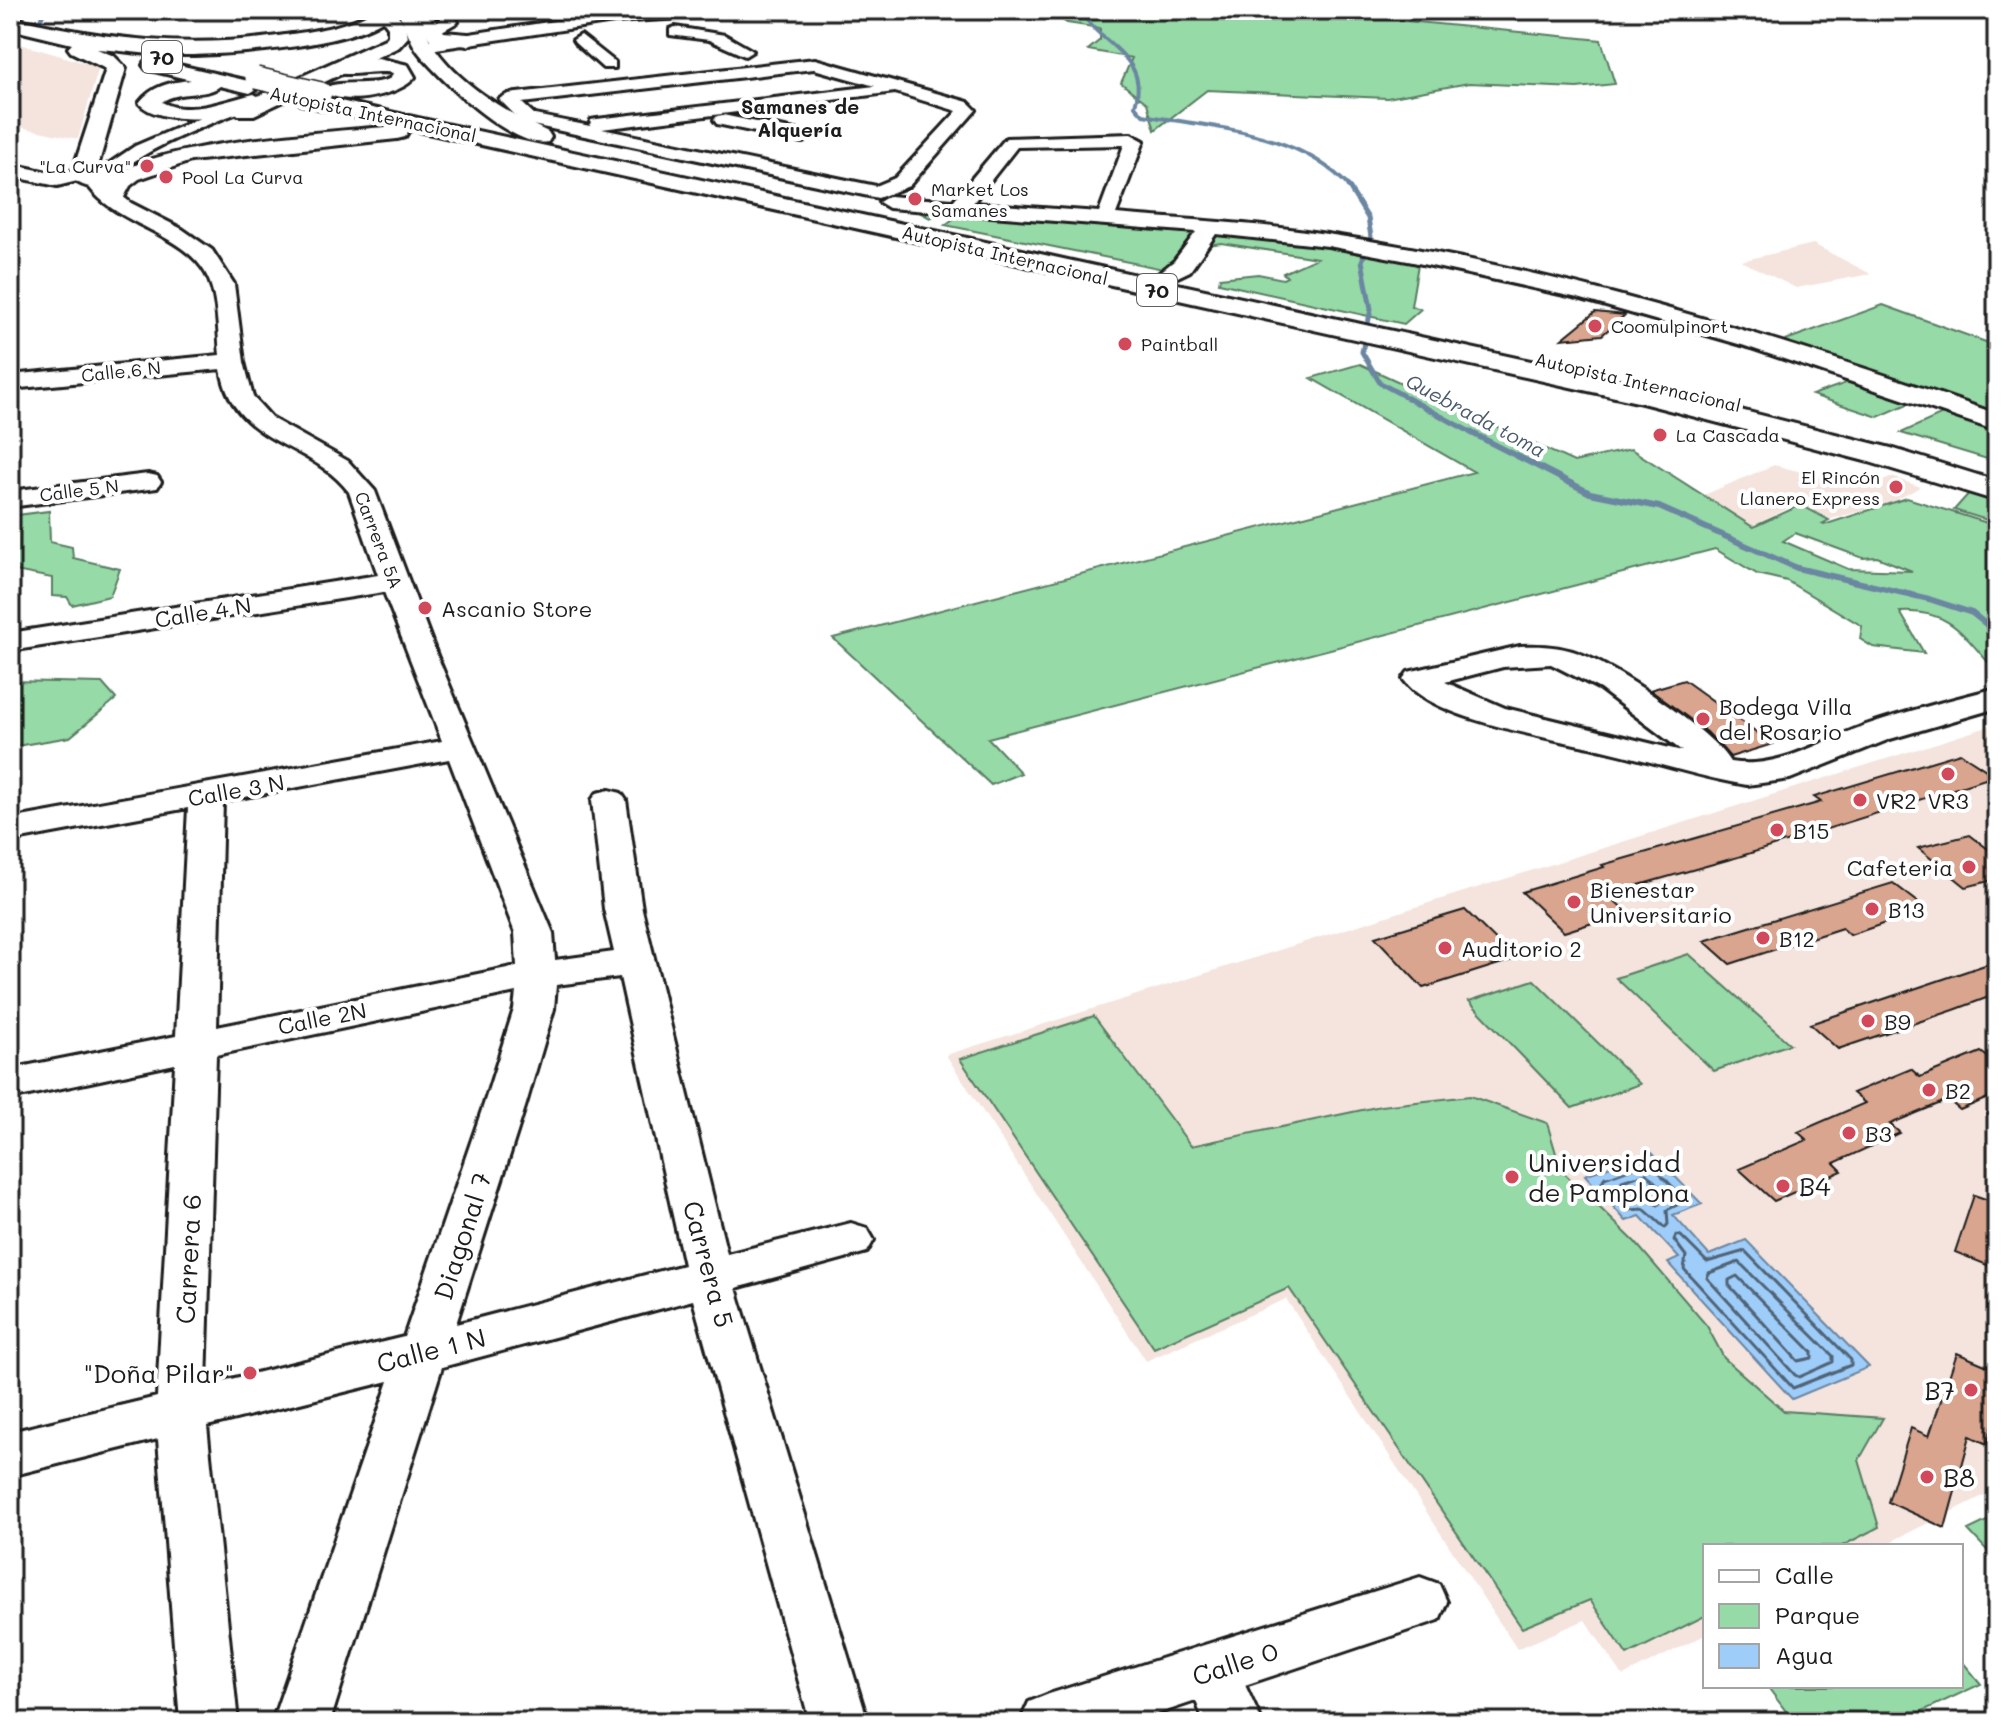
<svg xmlns="http://www.w3.org/2000/svg" width="2007" height="1732" font-family="Mali,sans-serif">
<style>
.built{fill:#f4e4dd}
.green{fill:#96daa7;stroke:#597b62;stroke-width:2;fill-rule:evenodd}
.water{fill:#9fcdfa;stroke:#6b86a1;stroke-width:2}
.lines{fill:none;stroke-linecap:round;stroke-linejoin:round}
.shore-far1{stroke:#506375;stroke-width:2}
.shore{stroke:#506375;stroke-width:3}
.stream-far2{stroke:#6b86a1;stroke-width:4}
.stream-far1{stroke:#6b86a1;stroke-width:5}
.stream{stroke:#6b86a1;stroke-width:6}
.building{fill:#d9a58e;stroke:#1c1c1c;stroke-width:2}
.minor-casing{stroke:#1c1c1c;stroke-width:6}
.major-casing{stroke:#1c1c1c;stroke-width:6}
.highway-casing{stroke:#1c1c1c;stroke-width:6}
.minor{fill:#fff;fill-rule:evenodd}
.major{fill:#fff;fill-rule:evenodd}
.highway{fill:#fff;fill-rule:evenodd}
.highway-bridge-casing{stroke:#1c1c1c;stroke-width:24;stroke-linecap:butt}
.highway-bridge{stroke:#fff;stroke-width:21}
.poi-dot{fill:#d1495b;stroke:#fff;stroke-width:3}
.labels{text-anchor:middle;dominant-baseline:central;stroke-width:8;stroke-linejoin:round;paint-order:stroke}
.far-street-label{font-size:18px;fill:#1c1c1c;stroke:#fff}
.far-poi-label{font-size:18px;fill:#1c1c1c;stroke:#fff;text-anchor:start}
.shield{fill:#fff;stroke:#606060;stroke-width:2}
.shield-label{font-size:20px;font-weight:bold;fill:#1c1c1c}
.far-neighbourhood-label{font-size:20px;font-weight:bold;fill:#1c1c1c;stroke:#fff}
.far-water-label{font-size:20px;font-style:italic;fill:#4a5a6a;stroke:#fff}
.poi-label{font-size:22px;fill:#1c1c1c;stroke:#fff;text-anchor:start}
.street-label{font-size:22px;fill:#1c1c1c;stroke:#fff}
.near-poi-label{font-size:26px;fill:#1c1c1c;stroke:#fff;text-anchor:start}
.near-street-label{font-size:26px;fill:#1c1c1c;stroke:#fff}
</style>
<rect width="100%" height="100%" fill="#fff"/>
<filter id="ink" filterUnits="userSpaceOnUse"><feTurbulence type="fractalNoise" baseFrequency=".0125" numOctaves="2"/><feDisplacementMap in="SourceGraphic" scale="16" xChannelSelector="R" yChannelSelector="G"/><feConvolveMatrix kernelMatrix="1 2 1 2 8 2 1 2 1" color-interpolation-filters="sRGB"/></filter>
<g filter="url(#ink)">
<path class="built" d="M10 41 99 67 78 139 10 125Z
M1813 244 1871 274 1796 288 1741 261Z
M1774 465 1865 488 1892 477 1921 487 1888 504 1831 519 1799 503 1752 526 1704 495Z
M1997 724V1489L1882 1546H1705V1635L1623 1676 1585 1620 1517 1649 1286 1299 1146 1361 946 1055Z"/>
<path class="green" d="M1046 10H1294L1601 40 1615 84 1577 88 1469 83 1387 98 1207 90 1155 130 1147 103 1121 83 1132 58 1088 50 1100 40V28L1067 23Z
M920 209 1205 231 1163 269 945 225 956 217 941 213 930 218 917 211Z
M1215 229 1419 258 1411 306 1421 309 1404 324 1219 283 1220 278 1258 274 1283 279 1287 277 1283 273 1317 258 1221 243 1202 246Z
M1883 305 1997 346V419L1780 342Z
M1360 364 1574 462 1631 449 1753 527 1801 505 1829 520 1822 524 1824 525 1907 498 1997 526V672C1964 637 1952 609 1900 612L1924 653 1873 647 1860 639 1862 626 1787 581 1757 574 1715 549 988 738 1021 773 991 785 833 638 1474 472 1311 378ZM1795 533 1863 558 1877 557 1912 571 1848 569 1783 541Z
M1863 377 1997 428V462L1901 433 1945 413 1912 402 1878 417 1812 395Z
M1971 491 1997 500V523L1954 510Z
M49 511 50 542 72 547 73 558 120 569 110 596 72 605 67 597 52 596V578L10 570V516Z
M10 681 102 683 116 699 70 737 10 747Z
M1689 954 1790 1044 1714 1071 1616 978Z
M1534 980 1640 1084 1572 1108 1469 1001Z
M1094 1016 1191 1146 1381 1106 1470 1096 1547 1123 1561 1170 1635 1242 1707 1326 1724 1358 1784 1411 1883 1418 1859 1460 1879 1527 1842 1546H1705V1616L1627 1655 1590 1600 1522 1628 1289 1288 1154 1348 960 1059Z
M1997 1516V1561L1968 1530Z
M1961 1660 1981 1684 1899 1722H1794L1767 1686H1961Z"/>
<path class="water" d="M1651 1152 1702 1204 1673 1215 1709 1255 1746 1240 1869 1367 1792 1399 1668 1263 1679 1258 1640 1216 1626 1221 1585 1175Z"/>
<g class="lines">
<path class="shore-far1" d="M1603 1179 1649 1162 1665 1179
M1629 1179 1646 1173 1652 1179"/>
<path class="shore" d="M1605 1177 1602 1182 1627 1210 1644 1209 1665 1228 1668 1224 1667 1210 1683 1202 1684 1198 1663 1177
M1635 1177 1622 1181 1619 1186 1631 1198H1643L1658 1205 1667 1194 1650 1177
M1676 1235 1681 1236 1707 1262 1745 1251 1851 1360V1365L1793 1388 1684 1269 1686 1256 1674 1240Z
M1739 1262 1833 1356V1362L1799 1377 1795 1375 1707 1278 1709 1273Z
M1737 1276 1812 1352V1358L1798 1361 1729 1285V1280Z"/>
<path class="stream-far2" d="M1080 10C1101 47 1150 56 1135 106L1143 115C1213 128 1301 131 1350 188
M10 29 39 20 47 10"/>
<path class="stream-far1" d="M1348 186 1368 218 1371 237 1362 261 1371 309 1362 352 1380 383 1474 434"/>
<path class="stream" d="M1470 432 1590 493 1659 507 1797 568 1929 599 1972 613 1997 633"/>
</g>
<path class="building" d="M1595 312 1625 315 1602 335 1562 339Z
M1684 680 1773 744 1730 757 1707 732 1650 690Z
M1960 753 1995 776 1738 857 1607 894 1627 912 1564 932 1522 892 1604 867 1602 865 1821 802 1814 797Z
M1970 835 1997 856V879L1966 887 1918 848Z
M1893 883 1927 909 1850 935 1842 928 1730 964 1704 941Z
M1465 910 1515 959 1423 988 1375 937Z
M1997 961V994L1954 1010 1838 1049 1810 1024Z
M1981 1052 1997 1064V1094L1960 1110 1948 1100 1890 1124 1900 1133 1834 1163 1842 1171 1774 1201 1739 1169 1807 1140 1798 1132 1865 1103 1853 1093 1911 1069 1920 1077Z
M1974 1195 1997 1203V1269L1955 1252Z
M1957 1353 1997 1370V1411L1987 1444 1970 1436 1945 1528 1888 1502 1911 1428 1929 1436Z"/>
<g class="lines">
<g class="minor-casing">
<path id="minor" d="M436 10H450L458 22 437 34H427V28L441 20Z
M662 10H757L750 14 614 22 423 51 415 46 423 41 614 12Z
M675 27 725 35 753 51 745 56 709 40 670 35V29Z
M581 35 615 62V68H603L575 43 573 40Z
M815 59 968 102 976 110 909 186 878 198 523 123 499 99 508 94ZM814 69 875 86 597 119 591 120 590 126 535 115 522 103ZM895 92 957 111 895 178 876 186 602 129Z
M254 95 263 100 260 104C224 119 126 152 109 186L131 203 182 229 212 250 234 284 244 362 253 397 273 419 348 461 375 491 438 658 553 933 555 960 614 952 604 909 592 800 597 793 609 790 621 793 626 800 642 909 727 1254 851 1223 867 1228 874 1240 867 1252 736 1288 868 1722H810L693 1300 442 1367 330 1722H272L389 1381 207 1426 238 1722H180L158 1439 10 1476V1432L157 1397 175 1064 10 1099V1069L176 1036 188 808 10 841V819L442 741 384 592 10 651V633L378 575 349 492C310 440 233 446 221 369L10 389V375L220 355C215 275 214 261 139 224 120 214 102 204 89 187L98 171 135 146ZM449 759 515 933 517 966 217 1027 223 801ZM620 977 684 1265 456 1324 526 1104 554 1009 556 985ZM516 992 514 1009 484 1104 404 1337 206 1385 216 1055Z
M723 115 809 133 812 137 803 142 717 124 714 120 717 116Z
M1131 134 1144 141 1116 214C1186 220 1257 223 1327 234 1556 268 1779 337 1997 414V431L1742 345 1578 298 1413 262 1328 246 1216 234 1190 271 1165 283 1154 277 1174 261 1196 232 889 208 879 202 889 196 953 201 1006 138ZM1124 145 1099 212 973 203 1017 147Z
M10 164 57 174 83 168 93 174 90 178 57 186 10 176Z
M148 474 157 476 161 482 157 488 10 507V491Z
M1520 646C1541 645 1561 646 1581 654 1614 666 1715 733 1730 762 1778 770 1821 741 1866 725 1908 711 1953 699 1997 688V708L1890 739 1790 779 1747 785C1698 777 1652 761 1603 750 1554 738 1433 721 1403 679L1408 672ZM1551 664 1600 689 1682 751 1505 708 1445 682 1503 667Z
M1420 1577 1439 1584 1447 1602 1439 1620 1245 1685 1262 1722H1204L1196 1701 1133 1722H1020L1029 1702 1049 1694Z"/>
</g>
<g class="major-casing">
<path id="major" d="M375 10H394L406 26 408 37 399 47 254 115H238L235 110 238 105 385 39 388 36V27Z
M410 10H428L444 32 468 34 478 40 468 46 431 41Z"/>
</g>
<g class="highway-casing">
<path id="highway" d="M374 10 394 11C362 49 214 56 165 55 142 54 119 50 97 49L114 56 126 68 96 173 110 181C146 141 336 132 395 126L301 104 297 100 301 96 308 94 1645 386 1891 448 1997 481V501L1869 462 1642 403 405 128 408 132 405 137 397 139 191 161 139 179 130 186 121 203H105L101 198 106 187C95 190 78 186 71 176L106 69 71 52 68 48 72 44 10 29V17C107 40 192 50 292 34 320 30 349 26 374 10Z
M396 10H416C424 21 425 33 432 44 457 83 507 113 548 132L551 137 548 142C514 150 439 79 419 53 408 39 406 23 396 10Z
M378 58 408 65 415 77C401 96 339 108 323 90 334 78 372 88 391 78L393 73C376 69 340 80 330 69L340 63Z
M153 59 257 83 260 87 250 93 220 86C205 98 180 89 162 102 188 117 227 100 254 94L265 100C247 121 158 127 139 103 152 86 170 82 191 80L146 69 143 65 146 61Z"/>
</g>
<use href="#minor" class="minor"/>
<use href="#major" class="major"/>
<use href="#highway" class="highway"/>
<g class="highway-bridge-casing">
<path id="highway-bridge" d="M256 78 321 93"/>
</g>
<use href="#highway-bridge" class="highway-bridge"/>
</g>
</g>
<g class="poi-dot">
<circle cx="147" cy="166" r="8"/>
<circle cx="166" cy="177" r="8"/>
<circle cx="915" cy="199" r="8"/>
<circle cx="1595" cy="326" r="8"/>
<circle cx="1125" cy="344" r="8"/>
<circle cx="1660" cy="435" r="8"/>
<circle cx="1896" cy="487" r="8"/>
<circle cx="425" cy="608" r="8"/>
<circle cx="1703" cy="719" r="8"/>
<circle cx="1948" cy="774" r="8"/>
<circle cx="1860" cy="800" r="8"/>
<circle cx="1777" cy="830" r="8"/>
<circle cx="1969" cy="867" r="8"/>
<circle cx="1574" cy="902" r="8"/>
<circle cx="1872" cy="909" r="8"/>
<circle cx="1763" cy="938" r="8"/>
<circle cx="1445" cy="948" r="8"/>
<circle cx="1868" cy="1021" r="8"/>
<circle cx="1929" cy="1090" r="8"/>
<circle cx="1849" cy="1133" r="8"/>
<circle cx="1512" cy="1177" r="8"/>
<circle cx="1783" cy="1186" r="8"/>
<circle cx="250" cy="1373" r="8"/>
<circle cx="1971" cy="1390" r="8"/>
<circle cx="1927" cy="1477" r="8"/>
</g>
<g class="labels">
<g class="far-street-label">
<text transform="translate(373 114) rotate(12)">Autopista Internacional</text>
<text transform="translate(1005 255) rotate(13)">Autopista Internacional</text>
<text transform="translate(121 371) rotate(-6)">Calle 6 N</text>
<text transform="translate(1638 382) rotate(13)">Autopista Internacional</text>
<text transform="translate(79 490) rotate(-7)">Calle 5 N</text>
<text transform="translate(379 540) rotate(69)">Carrera 5A</text>
</g>
<g class="far-poi-label">
<text x="131" y="166" text-anchor="end">"La Curva"</text>
<text x="182" y="177">Pool La Curva</text>
<text x="931" y="189">Market Los<tspan x="931" dy="21">Samanes</tspan></text>
<text x="1611" y="326">Coomulpinort</text>
<text x="1141" y="344">Paintball</text>
<text x="1676" y="435">La Cascada</text>
<text x="1880" y="477" text-anchor="end">El Rincón<tspan x="1880" dy="21">Llanero Express</tspan></text>
</g>
<g class="shield">
<rect x="142" y="41" width="40" height="32" rx="6"/>
<rect x="1137" y="274" width="40" height="32" rx="6"/>
</g>
<g class="shield-label">
<text x="162" y="57">70</text>
<text x="1157" y="290">70</text>
</g>
<g class="far-neighbourhood-label">
<text x="800" y="106">Samanes de<tspan x="800" dy="23">Alquería</tspan></text>
</g>
<g class="far-water-label">
<text transform="translate(1476 415) rotate(28)">Quebrada toma</text>
</g>
<g class="poi-label">
<text x="441" y="608">Ascanio Store</text>
<text x="1719" y="706">Bodega Villa<tspan x="1719" dy="25">del Rosario</tspan></text>
<text x="1876" y="800">VR2</text>
<text x="1948" y="800" text-anchor="middle">VR3</text>
<text x="1793" y="830">B15</text>
<text x="1953" y="867" text-anchor="end">Cafeteria</text>
<text x="1590" y="889">Bienestar<tspan x="1590" dy="25">Universitario</tspan></text>
<text x="1888" y="909">B13</text>
<text x="1779" y="938">B12</text>
<text x="1461" y="948">Auditorio 2</text>
<text x="1884" y="1021">B9</text>
<text x="1945" y="1090">B2</text>
<text x="1865" y="1133">B3</text>
</g>
<g class="street-label">
<text transform="translate(203 612) rotate(-9)">Calle 4 N</text>
<text transform="translate(236 790) rotate(-10)">Calle 3 N</text>
<text transform="translate(322 1018) rotate(-11)">Calle 2N</text>
</g>
<g class="near-poi-label">
<text x="1528" y="1162">Universidad<tspan x="1528" dy="30">de Pamplona</tspan></text>
<text x="1799" y="1186">B4</text>
<text x="234" y="1373" text-anchor="end">"Doña Pilar"</text>
<text x="1955" y="1390" text-anchor="end">B7</text>
<text x="1943" y="1477">B8</text>
</g>
<g class="near-street-label">
<text transform="translate(462 1236) rotate(-72)">Diagonal 7</text>
<text transform="translate(188 1259) rotate(-87)">Carrera 6</text>
<text transform="translate(709 1264) rotate(75)">Carrera 5</text>
<text transform="translate(431 1350) rotate(-14)">Calle 1 N</text>
<text transform="translate(1235 1663) rotate(-18)">Calle 0</text>
</g>
</g>
<rect width="2007" height="1732" fill="none" stroke="#fff" stroke-width="40"/>
<rect x="20" y="20" width="1967" height="1692" fill="none" stroke="#1c1c1c" stroke-width="3" filter="url(#ink)"/>
<rect x="1703" y="1544" width="260" height="144" fill="#ffffff" stroke="#a4a4a4" stroke-width="2"/>
<rect x="1719" y="1570" width="40" height="12" fill="#ffffff" stroke="#a4a4a4" stroke-width="2"/>
<text x="1775" y="1584" font-size="24" fill="#1c1c1c">Calle</text>
<rect x="1719" y="1604" width="40" height="24" fill="#96daa7" stroke="#a4a4a4" stroke-width="2"/>
<text x="1775" y="1624" font-size="24" fill="#1c1c1c">Parque</text>
<rect x="1719" y="1644" width="40" height="24" fill="#9fcdfa" stroke="#a4a4a4" stroke-width="2"/>
<text x="1775" y="1664" font-size="24" fill="#1c1c1c">Agua</text>
</svg>
